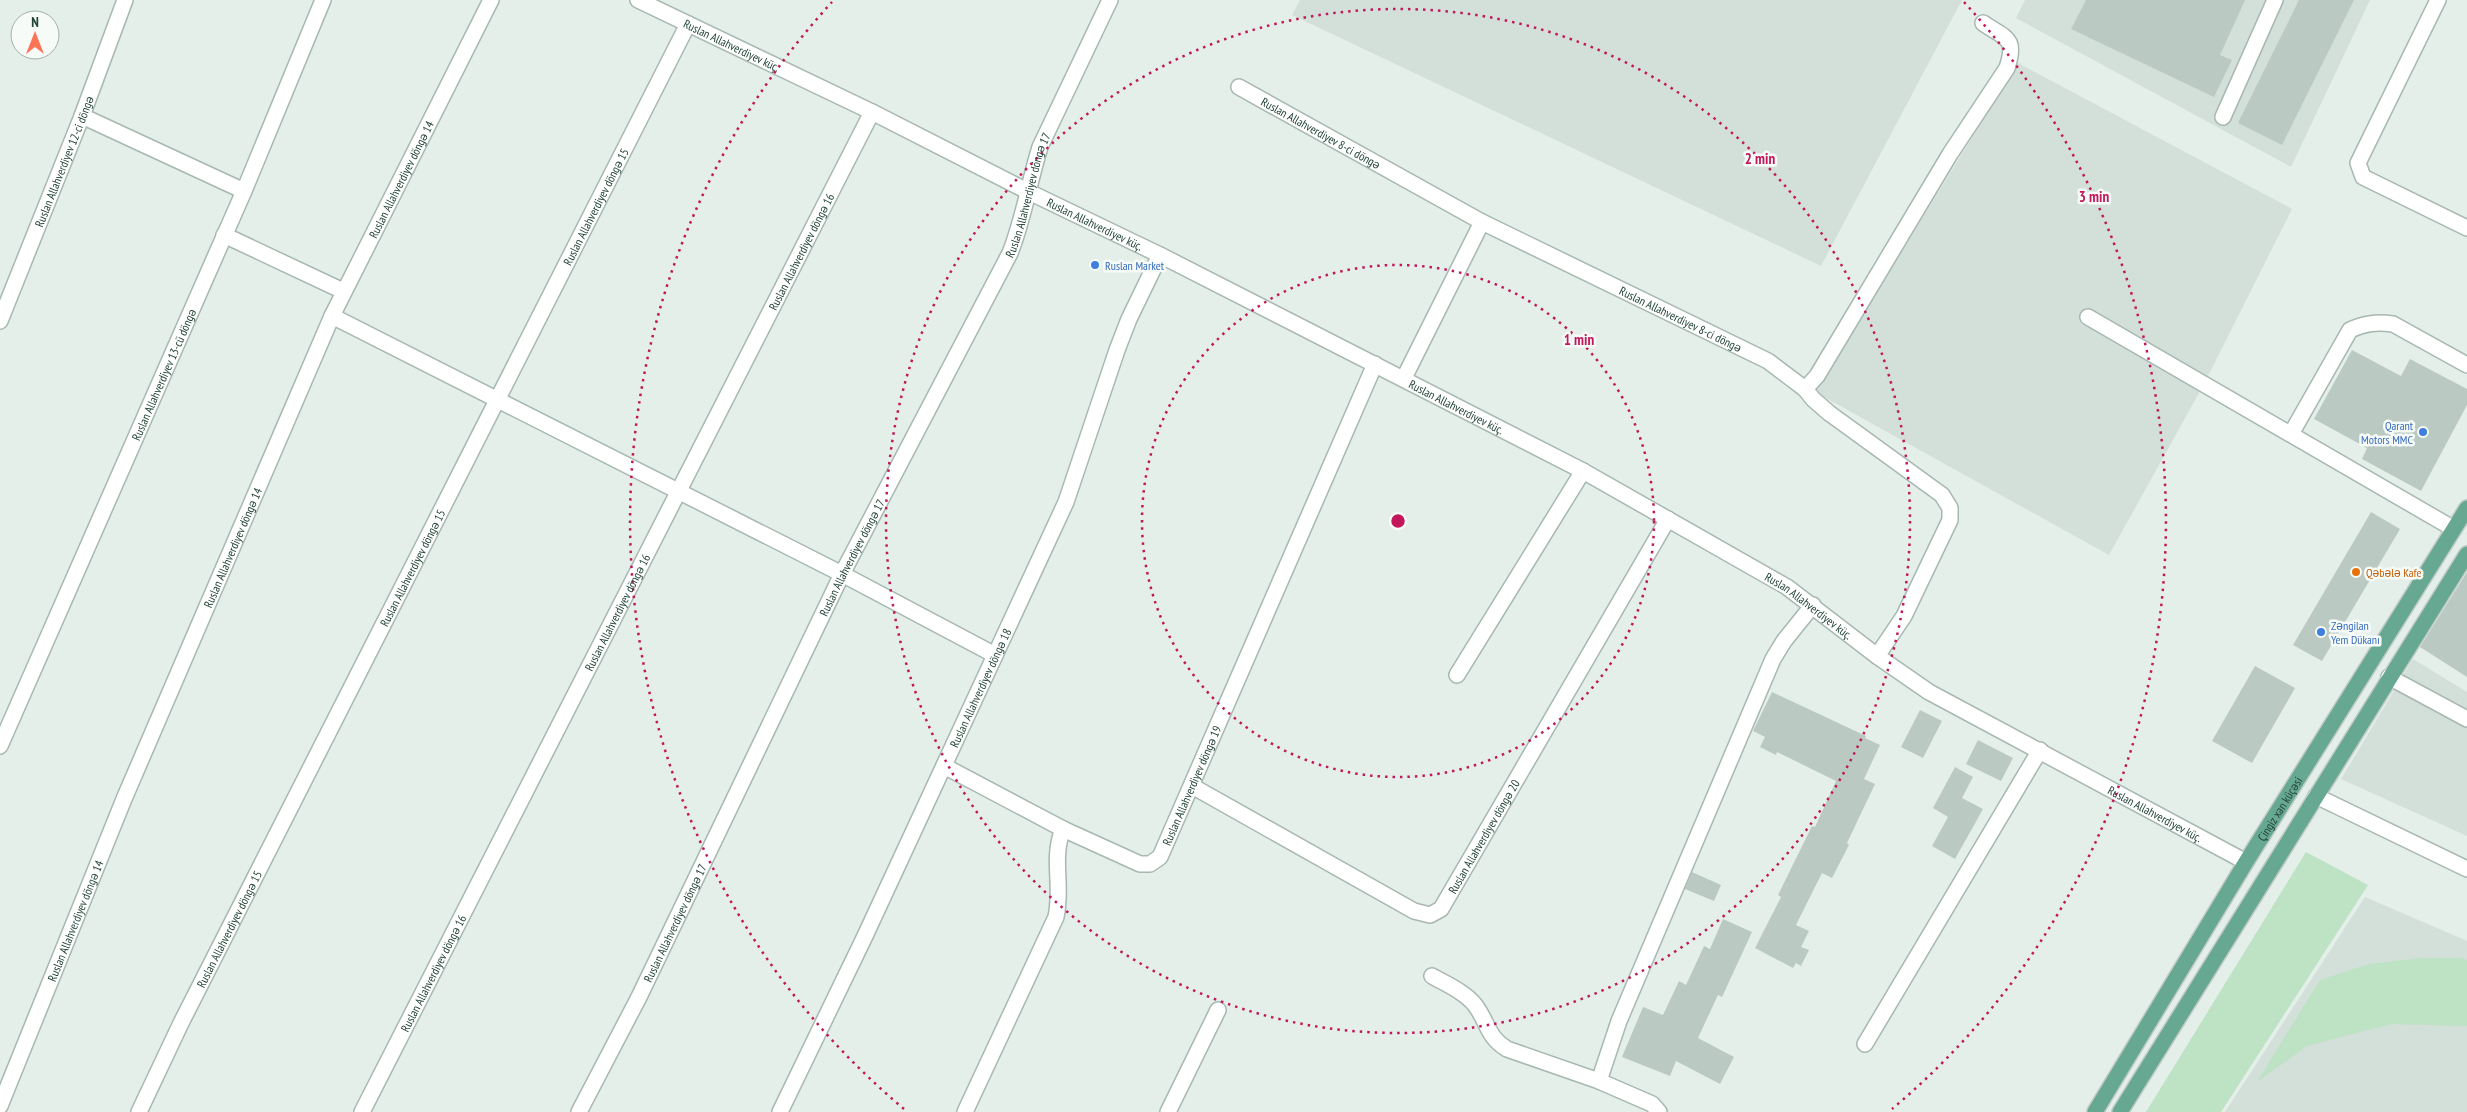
<svg xmlns="http://www.w3.org/2000/svg" width="2467" height="1112" font-family="'PT Sans Narrow',sans-serif">
<style>
.built{fill:#d3dfd9}
.green{fill:#bde2c4}
.building{fill:#bacac3}
.lines{fill:none;stroke-linecap:round;stroke-linejoin:round}
.minor-casing{stroke:#a7b8b1;stroke-width:18}
.major-casing{stroke:#c1cac7;stroke-width:18}
.minor{stroke:#fff;stroke-width:15}
.major{stroke:#66a892;stroke-width:15}
.ring{fill:none;stroke:#c2185b;stroke-width:2.5;stroke-dasharray:2.5 5}
.shop-dot{fill:#3f7fe0;stroke:#f6fbf8;stroke-width:2}
.food-dot{fill:#e8710a;stroke:#f6fbf8;stroke-width:2}
.labels{text-anchor:middle;dominant-baseline:central;stroke-width:5;stroke-linejoin:round;paint-order:stroke}
.street-label{font-size:12px;fill:#224338;stroke:#f6fbf8}
.shop-label{font-size:12px;fill:#366cbe;stroke:#f6fbf8;text-anchor:start}
.food-label{font-size:12px;fill:#c56008;stroke:#f6fbf8;text-anchor:start}
.centre{fill:#c2185b;stroke:#f6fbf8;stroke-width:2.5}
.ring-label{font-size:15px;text-anchor:middle;font-weight:bold;fill:#c2185b;stroke:#f6fbf8;stroke-width:5;stroke-linejoin:round;paint-order:stroke}
</style>
<rect width="100%" height="100%" fill="#e5efea"/>
<path class="built" d="M1300 0H1962L1821 266 1292 15Z
M2025 0H2370L2291 167 2016 18Z
M2018 63 2292 209 2204 384 2109 555 1815 392Z
M2413 659 2467 692V836L2341 779Z
M2365 897 2467 941V1112H2225Z"/>
<path class="green" d="M2306 852 2368 885 2221 1112H2146Z
M2423 958H2460L2467 960V1026L2391 1024 2307 1046 2257 1082 2320 980 2369 964Z"/>
<path class="building" d="M2086 0H2245L2220 55 2232 60 2214 97 2071 29Z
M2299 0H2354L2282 145 2238 123Z
M2352 350 2401 376 2410 359 2467 389V405L2421 491 2362 459 2367 448 2314 419Z
M2371 512 2400 529 2322 661 2293 645Z
M2467 572V677L2420 647Z
M2255 666 2295 688 2252 763 2212 741Z
M1772 692 1866 736 1865 738 1880 745 1864 779 1875 784 1847 843 1849 845 1832 878 1822 873 1796 925 1809 931 1801 947 1809 950 1801 966 1796 963 1793 968 1755 948 1781 897 1778 895 1812 826 1815 827 1836 781 1777 752 1776 755 1760 747 1765 737 1753 731Z
M1920 710 1942 721 1923 758 1901 747Z
M1978 740 2013 758 2001 781 1966 764Z
M1955 767 1973 777 1962 798 1983 809 1955 859 1932 846 1948 817 1933 808Z
M1692 872 1721 885 1714 901 1685 889Z
M1723 919 1752 932 1722 997 1718 995 1698 1038 1734 1057 1720 1084 1676 1061 1670 1076 1622 1057 1643 1007 1663 1015 1679 981 1686 985 1704 946 1710 949Z"/>
<g class="lines">
<g class="minor-casing">
<g id="minor">
<path id="s1" d="M638 0 872 112 1029 192 1160 255 1583 471 1787 587 1877 656 1929 692 2246 862"/>
<path d="M2438 0 2358 163 2363 177 2467 228"/>
<path id="s2" d="M1239 87 1482 222 1768 361 1805 389 1813 399 1829 413 1942 495 1950 508V520L1904 616 1877 656"/>
<path d="M82 116 244 191"/>
<path d="M2223 117 2275 0"/>
<path d="M224 235 343 291"/>
<path d="M332 316 842 574 995 655"/>
<path d="M2088 317 2454 529"/>
<path id="s3" d="M0 321 82 116 125 0"/>
<path d="M1404 378 1482 222"/>
<path d="M1805 389 1817 376 1950 154 2007 68C2017 37 2006 39 1983 23"/>
<path d="M2291 434 2350 330C2365 323 2377 322 2393 324L2467 365"/>
<path d="M1457 675 1583 471"/>
<path d="M2389 677 2467 719"/>
<path id="s4" d="M0 746 244 191 323 0"/>
<path d="M944 766 1063 829"/>
<path id="s5" d="M1192 786 1414 911 1430 915 1441 909 1668 519"/>
<path d="M2316 796 2467 869"/>
<path d="M1432 976C1446 984 1465 992 1475 1005 1488 1022 1487 1037 1507 1049L1599 1081"/>
<path d="M1865 1044 2040 750"/>
<path id="s6" d="M0 1106 124 799 332 316 491 0"/>
<path id="s7" d="M139 1112 181 1023 688 24"/>
<path id="s8" d="M362 1112 872 112"/>
<path id="s9" d="M579 1112 639 997 842 574 1010 253C1024 218 1029 182 1040 147L1110 0"/>
<path id="s10" d="M780 1112 865 936 1066 502 1117 350 1129 319 1160 255"/>
<path id="s11" d="M965 1112 1056 917C1063 885 1051 859 1063 829L1140 864H1150L1160 857 1375 364"/>
<path d="M1168 1112 1218 1010"/>
<path d="M1659 1112 1652 1104 1599 1081 1619 1021 1773 659 1784 641 1813 605"/>
</g>
</g>
<g class="major-casing">
<g id="major">
<path id="s12" d="M2095 1112 2246 862 2467 508"/>
<path d="M2120 1112 2467 554"/>
</g>
</g>
<use href="#minor" class="minor"/>
<use href="#major" class="major"/>
</g>
<g class="ring">
<circle cx="1398" cy="521" r="256"/>
<circle cx="1398" cy="521" r="512"/>
<path d="M904 1109A768 768 0 0 1 832 2M1964 2A768 768 0 0 1 1892 1109"/>
</g>
<g class="shop-dot">
<circle cx="1095" cy="265" r="5"/>
<circle cx="2423" cy="432" r="5"/>
<circle cx="2321" cy="632" r="5"/>
</g>
<circle class="food-dot" cx="2356" cy="572" r="5"/>
<g class="labels">
<g class="street-label">
<text stroke="none"><textPath href="#s1" startOffset="104">Ruslan Allahverdiyev küç.</textPath></text>
<text stroke="none"><textPath href="#s2" startOffset="94">Ruslan Allahverdiyev 8-ci döngə</textPath></text>
<text stroke="none"><textPath href="#s3" startOffset="172">Ruslan Allahverdiyev 12-ci döngə</textPath></text>
<text stroke="none"><textPath href="#s6" startOffset="1010">Ruslan Allahverdiyev döngə 14</textPath></text>
<text stroke="none"><textPath href="#s9" startOffset="1022">Ruslan Allahverdiyev döngə 17</textPath></text>
<text stroke="none"><textPath href="#s7" startOffset="1014">Ruslan Allahverdiyev döngə 15</textPath></text>
<text stroke="none"><textPath href="#s1" startOffset="509">Ruslan Allahverdiyev küç.</textPath></text>
<text stroke="none"><textPath href="#s8" startOffset="966">Ruslan Allahverdiyev döngə 16</textPath></text>
<text stroke="none"><textPath href="#s2" startOffset="499">Ruslan Allahverdiyev 8-ci döngə</textPath></text>
<text stroke="none"><textPath href="#s4" startOffset="406">Ruslan Allahverdiyev 13-cü döngə</textPath></text>
<text stroke="none"><textPath href="#s1" startOffset="914">Ruslan Allahverdiyev küç.</textPath></text>
<text stroke="none"><textPath href="#s6" startOffset="605">Ruslan Allahverdiyev döngə 14</textPath></text>
<text stroke="none"><textPath href="#s9" startOffset="618">Ruslan Allahverdiyev döngə 17</textPath></text>
<text stroke="none"><textPath href="#s7" startOffset="609">Ruslan Allahverdiyev döngə 15</textPath></text>
<text stroke="none"><textPath href="#s1" startOffset="1319">Ruslan Allahverdiyev küç.</textPath></text>
<text stroke="none"><textPath href="#s8" startOffset="561">Ruslan Allahverdiyev döngə 16</textPath></text>
<text stroke="none"><textPath href="#s10" startOffset="469">Ruslan Allahverdiyev döngə 18</textPath></text>
<text stroke="none"><textPath href="#s11" startOffset="489">Ruslan Allahverdiyev döngə 19</textPath></text>
<text stroke="none"><textPath href="#s12" startOffset="355">Çingiz xan küçəsi</textPath></text>
<text stroke="none"><textPath href="#s1" startOffset="1724">Ruslan Allahverdiyev küç.</textPath></text>
<text stroke="none"><textPath href="#s5" startOffset="368">Ruslan Allahverdiyev döngə 20</textPath></text>
<text stroke="none"><textPath href="#s6" startOffset="200">Ruslan Allahverdiyev döngə 14</textPath></text>
<text stroke="none"><textPath href="#s9" startOffset="212">Ruslan Allahverdiyev döngə 17</textPath></text>
<text stroke="none"><textPath href="#s7" startOffset="204">Ruslan Allahverdiyev döngə 15</textPath></text>
<text stroke="none"><textPath href="#s8" startOffset="156">Ruslan Allahverdiyev döngə 16</textPath></text>
</g>
<g class="shop-label">
<text x="1105" y="265">Ruslan Market</text>
<text x="2413" y="425" text-anchor="end">Qarant<tspan x="2413" dy="14">Motors MMC</tspan></text>
<text x="2331" y="625">Zəngilan<tspan x="2331" dy="14">Yem Dükanı</tspan></text>
</g>
<g class="food-label">
<text x="2366" y="572">Qəbələ Kafe</text>
</g>
</g>
<circle cx="1398" cy="521" r="8" class="centre"/>
<g class="ring-label">
<text x="1760" y="164">2 min</text>
<text x="2094" y="202">3 min</text>
<text x="1579" y="345">1 min</text>
</g>
<g transform="translate(35 35)"><circle r="24" fill="#f6fbf8" stroke="#a1b1ab"/>
<path d="M0-4L9 19L0 12L-9 19Z" fill="#fc7356"/>
<text y="-8" font-size="14" font-weight="bold" text-anchor="middle" fill="#224338">N</text>
</g>
</svg>
